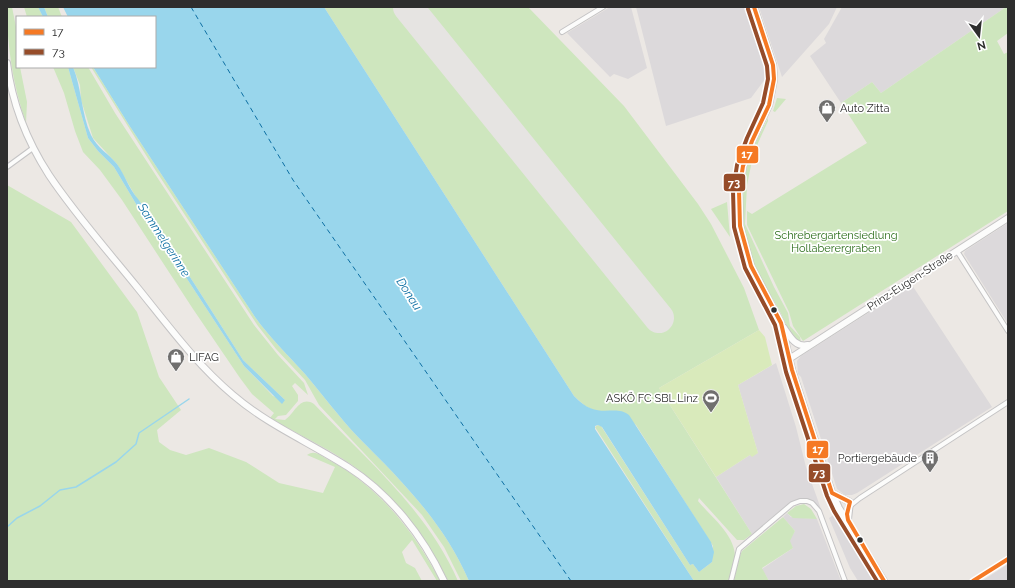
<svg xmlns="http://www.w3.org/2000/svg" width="1015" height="588" font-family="Raleway,sans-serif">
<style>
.industrial{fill:#dcd9db}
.green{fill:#cee6be}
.pitch{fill:#d9eabb}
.water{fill:#99d6ec}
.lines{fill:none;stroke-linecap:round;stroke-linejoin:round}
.stream{stroke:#99d6ec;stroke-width:1.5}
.ferry{stroke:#0d6fa3;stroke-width:1;stroke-dasharray:5 4;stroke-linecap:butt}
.runway{stroke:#e6e4e2;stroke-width:30}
.street-casing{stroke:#c5c4c5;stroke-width:6}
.secondary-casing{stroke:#c5c4c5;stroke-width:8}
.street{stroke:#fcfcfb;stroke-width:4}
.secondary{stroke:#fcfcfb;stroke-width:6}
.bus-1-casing{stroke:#fff;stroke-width:7}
.bus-2-casing{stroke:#fff;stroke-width:7}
.bus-1{stroke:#f57924;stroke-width:4}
.bus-2{stroke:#964c29;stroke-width:4}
.bus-dot{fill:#2e2e2e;stroke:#fff;stroke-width:1.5}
.labels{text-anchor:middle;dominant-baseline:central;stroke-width:3.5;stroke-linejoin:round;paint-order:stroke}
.poi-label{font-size:11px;fill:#2e2e2e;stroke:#fff;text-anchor:start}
.park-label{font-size:11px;fill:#2c6e1b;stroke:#fff}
.street-label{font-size:11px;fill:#2e2e2e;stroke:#fff}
.water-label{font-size:12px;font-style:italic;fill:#0d6fa3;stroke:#fff}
.line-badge{stroke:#fff;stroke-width:1.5}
.badge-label{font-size:11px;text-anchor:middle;font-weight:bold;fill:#fff}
</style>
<rect width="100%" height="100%" fill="#ece8e4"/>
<path class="industrial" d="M610 7H631L647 68 628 79 614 74 610 77 567 33Z
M636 7H749L769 69 768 75 751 98 666 126Z
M759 7H837L829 24 782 77Z
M842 7H1006L881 93 872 82 841 103 810 56 826 43 824 39Z
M1008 223V324L964 254 965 251Z
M912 285 992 407 857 493 852 495H845L837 489 801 377 798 374 797 361 801 356Z
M776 363 796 427 806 467 821 509 811 500 798 499 789 503 752 534 716 477 750 455 758 453 738 385Z
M838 512 840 519 878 581H858L850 568 829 518Z
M787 513 791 517 817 519 841 581H769L762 569 793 548 789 541 795 531 783 517Z
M1008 564V581H982Z"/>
<path class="green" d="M7 7H12L17 32V67H20L27 102 26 123C13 85 7 47 7 7Z
M24 7H38L43 17H27Z
M44 7H58L62 17H48Z
M324 7H528L624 106 698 204 711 224 744 288 759 330 659 388 752 534 744 540H737L699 498 698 501C712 518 737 536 735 560 734 567 731 574 729 581H694L595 427 598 425 601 426 690 565 693 564 699 572 712 562 713 546 636 425 618 411H595L585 406 574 396Z
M1006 7H1008V33L997 41 1004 54 1008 52V211L803 341 793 326 789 312 747 225V211L752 214 867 143 841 103 872 82 881 93Z
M53 67H68L88 138 98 151 114 167 148 224 159 236 244 366 273 396 285 400 243 360 190 277 160 233 147 209 137 199 117 164 93 138 81 100 80 85 73 67H88L115 113 254 325 278 355 304 383 308 395 295 383 292 386 298 395V401L286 415 278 416 275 419 285 420C295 413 300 395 314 404 366 459 427 510 458 581H448C425 535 395 495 352 465 326 447 297 434 270 418L274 413 252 394 240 378 193 309 122 200 100 170 83 152 75 131 64 93Z
M91 67H93L129 125 255 317C270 338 288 355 305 374 323 395 339 417 358 437 402 481 444 523 469 581H461L444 547 422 515 319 405 305 380 276 349 258 326 154 168Z
M777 98 786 99 775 112 773 111Z
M768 118V121L754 152 752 150Z
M753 156 747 185 745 224 774 287 788 313 790 326 800 337 801 342C788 336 785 320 778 308 771 295 763 283 757 270 739 234 740 196 749 157Z
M7 185 71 222 137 312 159 377 181 410 157 430 159 442 170 450 186 455 209 448 246 462 279 483 323 493 335 467 307 455C315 449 321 456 329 460 378 486 415 532 440 581H437L412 540 402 552 406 563 415 568 422 581H7Z
M727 202 730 237 711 209Z
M804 504 811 509 817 519 793 518 787 513 796 506Z
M783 517 795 531 790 541 793 548 762 568 769 581H732L739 558 742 551Z"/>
<path class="pitch" d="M759 330 765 337 772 365 738 385 758 453 752 457 750 455 716 477 659 388Z"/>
<path class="water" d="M38 7H44L48 17H43Z
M63 7H324L574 396C598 422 614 403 629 415L711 542 714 552 712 562 699 572 693 564 690 565 602 427 598 425 595 426V429L694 581H469C444 523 402 481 358 437 339 417 323 395 305 374 288 355 270 338 255 317L129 125 93 67H155V17H68Z
M68 67H73C82 89 81 113 91 135 97 148 109 154 117 164 125 175 129 189 138 199 150 215 161 232 172 248 179 258 182 268 190 277L243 360 285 400 282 404 244 366 159 236 148 224 114 167 98 151 88 138Z"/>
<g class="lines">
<path class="stream" d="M7 527 17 518 40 506 60 490 76 487 116 462 136 444 139 433 189 399"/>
<path class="ferry" d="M191 7 293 180 571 581"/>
<path class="runway" d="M408 7 659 318"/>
<g class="street-casing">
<path id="street" d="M562 32 603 7
M7 167 33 148
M957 251 1008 331
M850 506 860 498 1008 402
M731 581 739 549 792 504 800 501H807L812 503 819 511 845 581
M973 581 1008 559"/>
</g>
<g class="secondary-casing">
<path id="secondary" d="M754 7 773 65 774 79 769 105 752 141 743 166 739 191 740 226 751 266 781 323 792 370 832 493 839 508 884 581
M7 63C12 103 27 141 49 175 75 214 107 250 137 287 167 324 196 364 233 395 268 425 309 442 348 467 390 494 423 536 444 581
M784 328C790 337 796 348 808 345
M789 359 1008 218
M832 493 850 502 848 519"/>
</g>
<use href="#street" class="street"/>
<use href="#secondary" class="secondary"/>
<g class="bus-1-casing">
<path id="bus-1" d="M754 7 773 65 774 79 769 105 752 141 743 166 739 191 740 226 751 266 781 323 792 370 832 493 850 502 847 514 848 520 884 581
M973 581 1008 559"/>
</g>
<g class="bus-2-casing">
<path id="bus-2" d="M748 9 767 66 768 79 763 103 747 138 737 165 733 191 734 227 745 268 775 325 786 372 827 496 834 511 877 581"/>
</g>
<use href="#bus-1" class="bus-1"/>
<use href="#bus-2" class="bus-2"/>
</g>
<defs>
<g id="shop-pin" transform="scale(0.9)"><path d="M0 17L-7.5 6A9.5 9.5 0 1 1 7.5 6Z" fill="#706f6e" stroke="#fff"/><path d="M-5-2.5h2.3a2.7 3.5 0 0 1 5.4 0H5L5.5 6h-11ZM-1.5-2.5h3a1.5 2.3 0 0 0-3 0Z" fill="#fff"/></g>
<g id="stadium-pin" transform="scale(0.9)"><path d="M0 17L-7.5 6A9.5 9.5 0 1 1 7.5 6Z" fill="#706f6e" stroke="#fff"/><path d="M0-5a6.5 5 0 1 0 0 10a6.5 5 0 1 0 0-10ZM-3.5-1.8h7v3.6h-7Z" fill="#fff"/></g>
<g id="building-pin" transform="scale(0.9)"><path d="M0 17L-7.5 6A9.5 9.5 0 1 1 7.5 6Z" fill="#706f6e" stroke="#fff"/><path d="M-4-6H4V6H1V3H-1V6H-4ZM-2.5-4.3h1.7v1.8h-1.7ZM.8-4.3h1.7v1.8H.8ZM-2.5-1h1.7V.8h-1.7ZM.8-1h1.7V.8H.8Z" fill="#fff"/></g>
</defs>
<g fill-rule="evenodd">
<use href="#shop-pin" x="827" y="108"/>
<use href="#shop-pin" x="176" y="357"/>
<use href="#stadium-pin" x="711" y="398"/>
<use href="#building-pin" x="930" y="458"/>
</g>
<g class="bus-dot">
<circle cx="774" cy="310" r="3.5"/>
<circle cx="860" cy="540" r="3.5"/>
</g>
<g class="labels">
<g class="poi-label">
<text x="840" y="108">Auto Zitta</text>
<text x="189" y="357">LIFAG</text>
<text x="698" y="398" text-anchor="end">ASKÖ FC SBL Linz</text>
<text x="917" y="458" text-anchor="end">Portiergebäude</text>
</g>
<g class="park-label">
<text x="836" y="235">Schrebergartensiedlung<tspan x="836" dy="13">Hollaberergraben</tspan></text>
</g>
<g class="street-label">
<text transform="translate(910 281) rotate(-33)">Prinz-Eugen-Straße</text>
</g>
<g class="water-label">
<text transform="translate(164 240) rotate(57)">Sammelgerinne</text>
<text transform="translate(409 294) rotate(57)">Donau</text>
</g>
</g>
<g class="line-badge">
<rect x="736" y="145" width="23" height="19" rx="4" fill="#f57924"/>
<rect x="723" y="173" width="23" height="19" rx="4" fill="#964c29"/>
<rect x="806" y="440" width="23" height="19" rx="4" fill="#f57924"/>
<rect x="808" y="463" width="23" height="20" rx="4" fill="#964c29"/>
</g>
<g class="badge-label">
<text x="747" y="158">17</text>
<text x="734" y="187">73</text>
<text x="818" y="453">17</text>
<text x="819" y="477">73</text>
</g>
<rect width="1015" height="588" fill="none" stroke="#2e2e2e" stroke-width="16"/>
<rect x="16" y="16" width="140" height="52" fill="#ffffff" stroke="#ababab"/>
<rect x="24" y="29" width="20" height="6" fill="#f57924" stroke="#ababab"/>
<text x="52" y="36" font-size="12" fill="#2e2e2e">17</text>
<rect x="24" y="49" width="20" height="6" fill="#964c29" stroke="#ababab"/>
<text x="52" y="56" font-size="12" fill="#2e2e2e">73</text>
<g transform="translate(979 36) rotate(165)" stroke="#ffffff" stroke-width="3" paint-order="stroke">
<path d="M0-3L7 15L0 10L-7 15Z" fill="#2e2e2e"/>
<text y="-6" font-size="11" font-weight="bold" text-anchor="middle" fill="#2e2e2e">N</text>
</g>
</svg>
